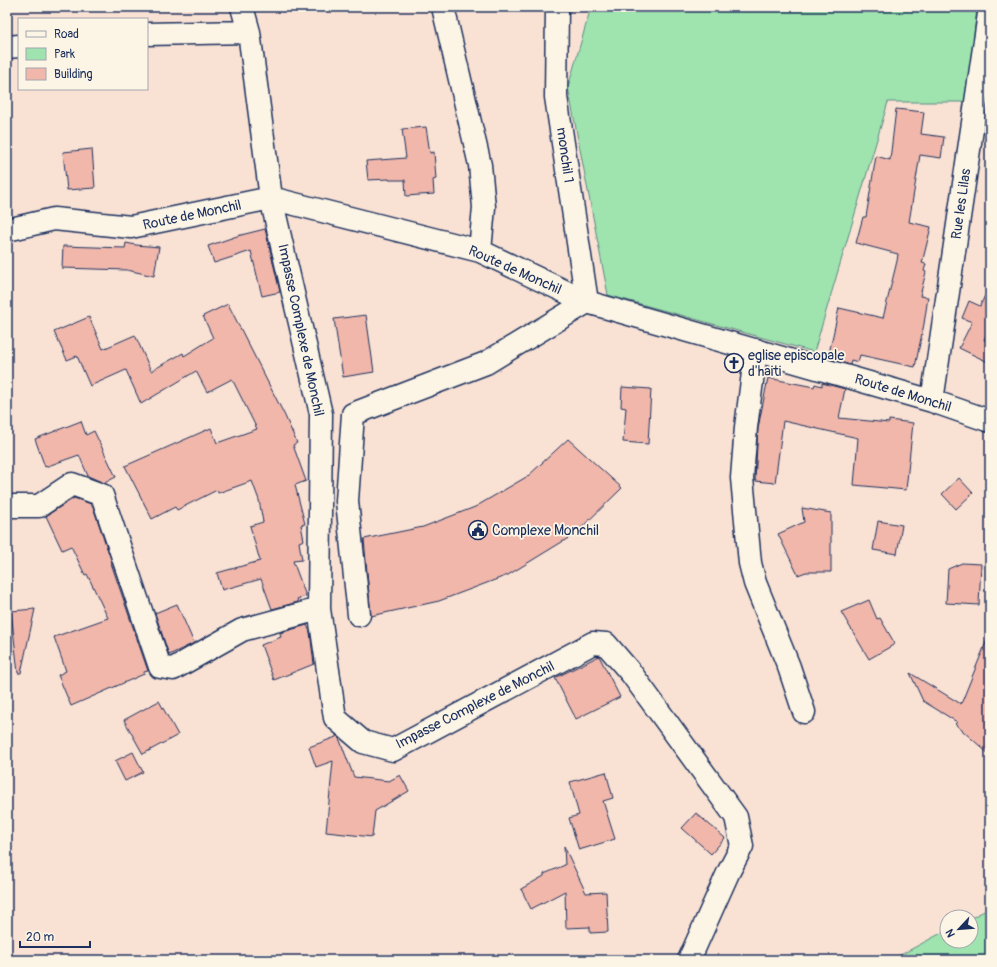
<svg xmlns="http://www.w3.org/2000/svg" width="997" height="967" font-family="Pangolin,sans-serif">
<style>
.green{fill:#9fe3ae;stroke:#5d8986}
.building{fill:#f1b7ab;stroke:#1b2f5e}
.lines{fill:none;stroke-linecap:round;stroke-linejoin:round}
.minor-casing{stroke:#1b2f5e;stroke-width:25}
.minor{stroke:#fcf5e5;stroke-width:22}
.labels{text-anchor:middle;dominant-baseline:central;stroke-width:3.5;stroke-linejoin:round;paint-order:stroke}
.street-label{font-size:14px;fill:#1b2f5e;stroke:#fcf5e5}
.poi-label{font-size:14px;fill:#1b2f5e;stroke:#fcf5e5;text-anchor:start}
</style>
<rect width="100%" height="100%" fill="#f9e2d4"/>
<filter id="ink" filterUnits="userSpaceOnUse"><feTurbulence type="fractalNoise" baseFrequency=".025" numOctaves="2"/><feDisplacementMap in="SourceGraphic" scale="8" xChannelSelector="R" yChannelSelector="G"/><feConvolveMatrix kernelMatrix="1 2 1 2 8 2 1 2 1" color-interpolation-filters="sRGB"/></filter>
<g filter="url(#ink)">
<path class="green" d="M591 7H977L967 102H888L814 352 608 295 568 87Z
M990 908V960H891L947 930V941H971V918Z"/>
<path class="building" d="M896 109 924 112 921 134 944 137 941 158 920 155 909 222 931 227 922 263 926 264 924 271 926 272 920 296 928 297 924 324 915 367 860 355 858 362 851 360 850 365 828 358 839 308 883 318 897 261 898 254 856 243 863 217H866L876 156 890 160Z
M426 127 430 153 434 152 436 179 433 180 434 194 406 196 405 180H389V179L368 180 366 161 406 158 402 129Z
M92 149 95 188 67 190 63 152Z
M265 229 280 292 262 296 251 251 214 263 208 246 237 236Z
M126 243 136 245 159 247 154 276 127 270 62 268 63 246 125 248Z
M990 285V331L988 330 984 340 990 343V363L959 348 972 322 962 318 969 301 980 306Z
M228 304 285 416 297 443 293 445 306 481 295 485 305 524 301 525 304 540 299 542 302 560 293 561 306 596 297 599 298 602 272 609 261 579 222 590 217 573 260 561 250 526 263 522 259 500 252 481 218 493 217 490 177 510 175 507 152 519 125 466 211 428 217 443 257 429 232 379 207 392 196 371 141 404 126 370 90 386 77 356 67 360 54 332 89 317 103 349 135 335 151 371 183 353 184 356 213 338 203 316Z
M366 315 374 372 343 377 334 319Z
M768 378 814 387 815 384 822 386V383L845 389 839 418 889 423V420L913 423 906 490 854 485 858 438 783 421 775 483 755 481 758 428Z
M622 387 651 389 648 444 623 442 626 408 621 407Z
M81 421 86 435 94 431 116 477 104 483 88 476 79 455 45 467 35 439Z
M568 439 622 488 575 534 508 575 439 601 371 616 364 539 423 527 475 507 528 476Z
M959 478 973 493 956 509 942 494Z
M74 498 91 504 94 510 112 562 111 563 148 671 144 672V674L71 706 58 675 66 671 54 637 108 618 87 574 85 575 71 546 62 550 46 516Z
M802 508 831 513V572H806L798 575 778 534 804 522Z
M878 521 902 525 897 554 873 550Z
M962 563 981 564 979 605 946 603 948 569Z
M869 600 877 619 880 618 895 644 869 659 841 612Z
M177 604 194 643 169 655 155 613Z
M35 609 21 673H18L11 611Z
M307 625 310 632 314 664 274 680 261 645 281 637 280 633Z
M989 635H990V755L955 724 957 722 923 701 910 673 961 704Z
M599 656 620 697 576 719 555 678Z
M159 701 178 735 143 754 124 720Z
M336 735 339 738 354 777 389 781 400 775 409 791 375 811 372 837 326 832 333 761 316 767 309 747 336 737Z
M133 752 143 772 125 781 115 761Z
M606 772 613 798 603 801 615 839 579 850 569 818 579 815 570 782Z
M696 813 725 838 711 854 682 828Z
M564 846 586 893 606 892 608 932 590 933V927L566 928 565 891 531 909 521 889 544 876V874L565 865Z"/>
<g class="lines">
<g class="minor-casing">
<path id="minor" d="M242 7 249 32 271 198 321 414 319 609 335 718 363 742 393 750 593 643 606 644 631 673 736 817 742 846 728 873 689 960
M443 7 480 165 484 207 480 251
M147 34 249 32
M7 47 19 46
M7 230 54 219 131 227 271 198 480 251 587 302 932 401 990 421
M756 350 746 427 742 478 750 563 755 583 789 667 804 712
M932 401 990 7
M7 506H39L72 484 102 495 160 667 173 669 242 630 319 609
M359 615 347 501 353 414 486 363 587 302 556 97 557 7"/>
</g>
<use href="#minor" class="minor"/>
</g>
</g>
<defs>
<g id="church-ring" transform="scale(1)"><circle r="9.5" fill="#fcf5e5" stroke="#1b2f5e" stroke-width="1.5"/><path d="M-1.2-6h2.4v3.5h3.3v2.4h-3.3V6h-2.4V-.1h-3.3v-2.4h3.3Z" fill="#1b2f5e"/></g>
<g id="civic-ring" transform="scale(1)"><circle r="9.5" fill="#fcf5e5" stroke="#1b2f5e" stroke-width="1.5"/><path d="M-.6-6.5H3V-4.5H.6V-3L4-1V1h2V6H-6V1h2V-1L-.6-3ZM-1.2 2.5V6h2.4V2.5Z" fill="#1b2f5e"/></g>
</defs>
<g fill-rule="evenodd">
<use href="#church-ring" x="734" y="363"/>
<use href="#civic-ring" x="478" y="530"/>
</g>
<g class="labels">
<g class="street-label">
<text transform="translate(565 155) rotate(82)">monchil 1</text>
<text transform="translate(961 204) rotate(-82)">Rue les Lilas</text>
<text transform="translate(192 215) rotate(-12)">Route de Monchil</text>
<text transform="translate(515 270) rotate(24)">Route de Monchil</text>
<text transform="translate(301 330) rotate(78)">Impasse Complexe de Monchil</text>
<text transform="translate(903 393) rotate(17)">Route de Monchil</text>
<text transform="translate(475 705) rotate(-27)">Impasse Complexe de Monchil</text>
</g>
<g class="poi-label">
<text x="748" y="355">eglise episcopale<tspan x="748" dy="16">d'haiti</tspan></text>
<text x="492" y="530">Complexe Monchil</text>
</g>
</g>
<rect width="997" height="967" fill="none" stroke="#fcf5e5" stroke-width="24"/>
<rect x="12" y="12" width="973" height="943" fill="none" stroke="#1b2f5e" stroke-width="1.5" filter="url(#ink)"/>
<rect x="18" y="18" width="130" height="72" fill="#fcf5e5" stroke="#a2a6af"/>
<rect x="26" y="31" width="20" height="6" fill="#fcf5e5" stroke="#a2a6af"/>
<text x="54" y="38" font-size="12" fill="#1b2f5e">Road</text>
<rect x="26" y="48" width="20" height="12" fill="#9fe3ae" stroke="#a2a6af"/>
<text x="54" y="58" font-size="12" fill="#1b2f5e">Park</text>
<rect x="26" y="68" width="20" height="12" fill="#f1b7ab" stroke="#a2a6af"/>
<text x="54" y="78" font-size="12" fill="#1b2f5e">Building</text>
<g transform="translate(959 929) rotate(244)"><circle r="19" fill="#fcf5e5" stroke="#a2a6af"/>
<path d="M0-3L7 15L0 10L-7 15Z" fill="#1b2f5e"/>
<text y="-6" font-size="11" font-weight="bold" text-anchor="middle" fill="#1b2f5e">N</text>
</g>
<path d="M20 941v6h70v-6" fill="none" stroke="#1b2f5e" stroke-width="2"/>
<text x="26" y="941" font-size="12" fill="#1b2f5e" stroke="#fcf5e5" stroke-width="3" paint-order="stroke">20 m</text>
</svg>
